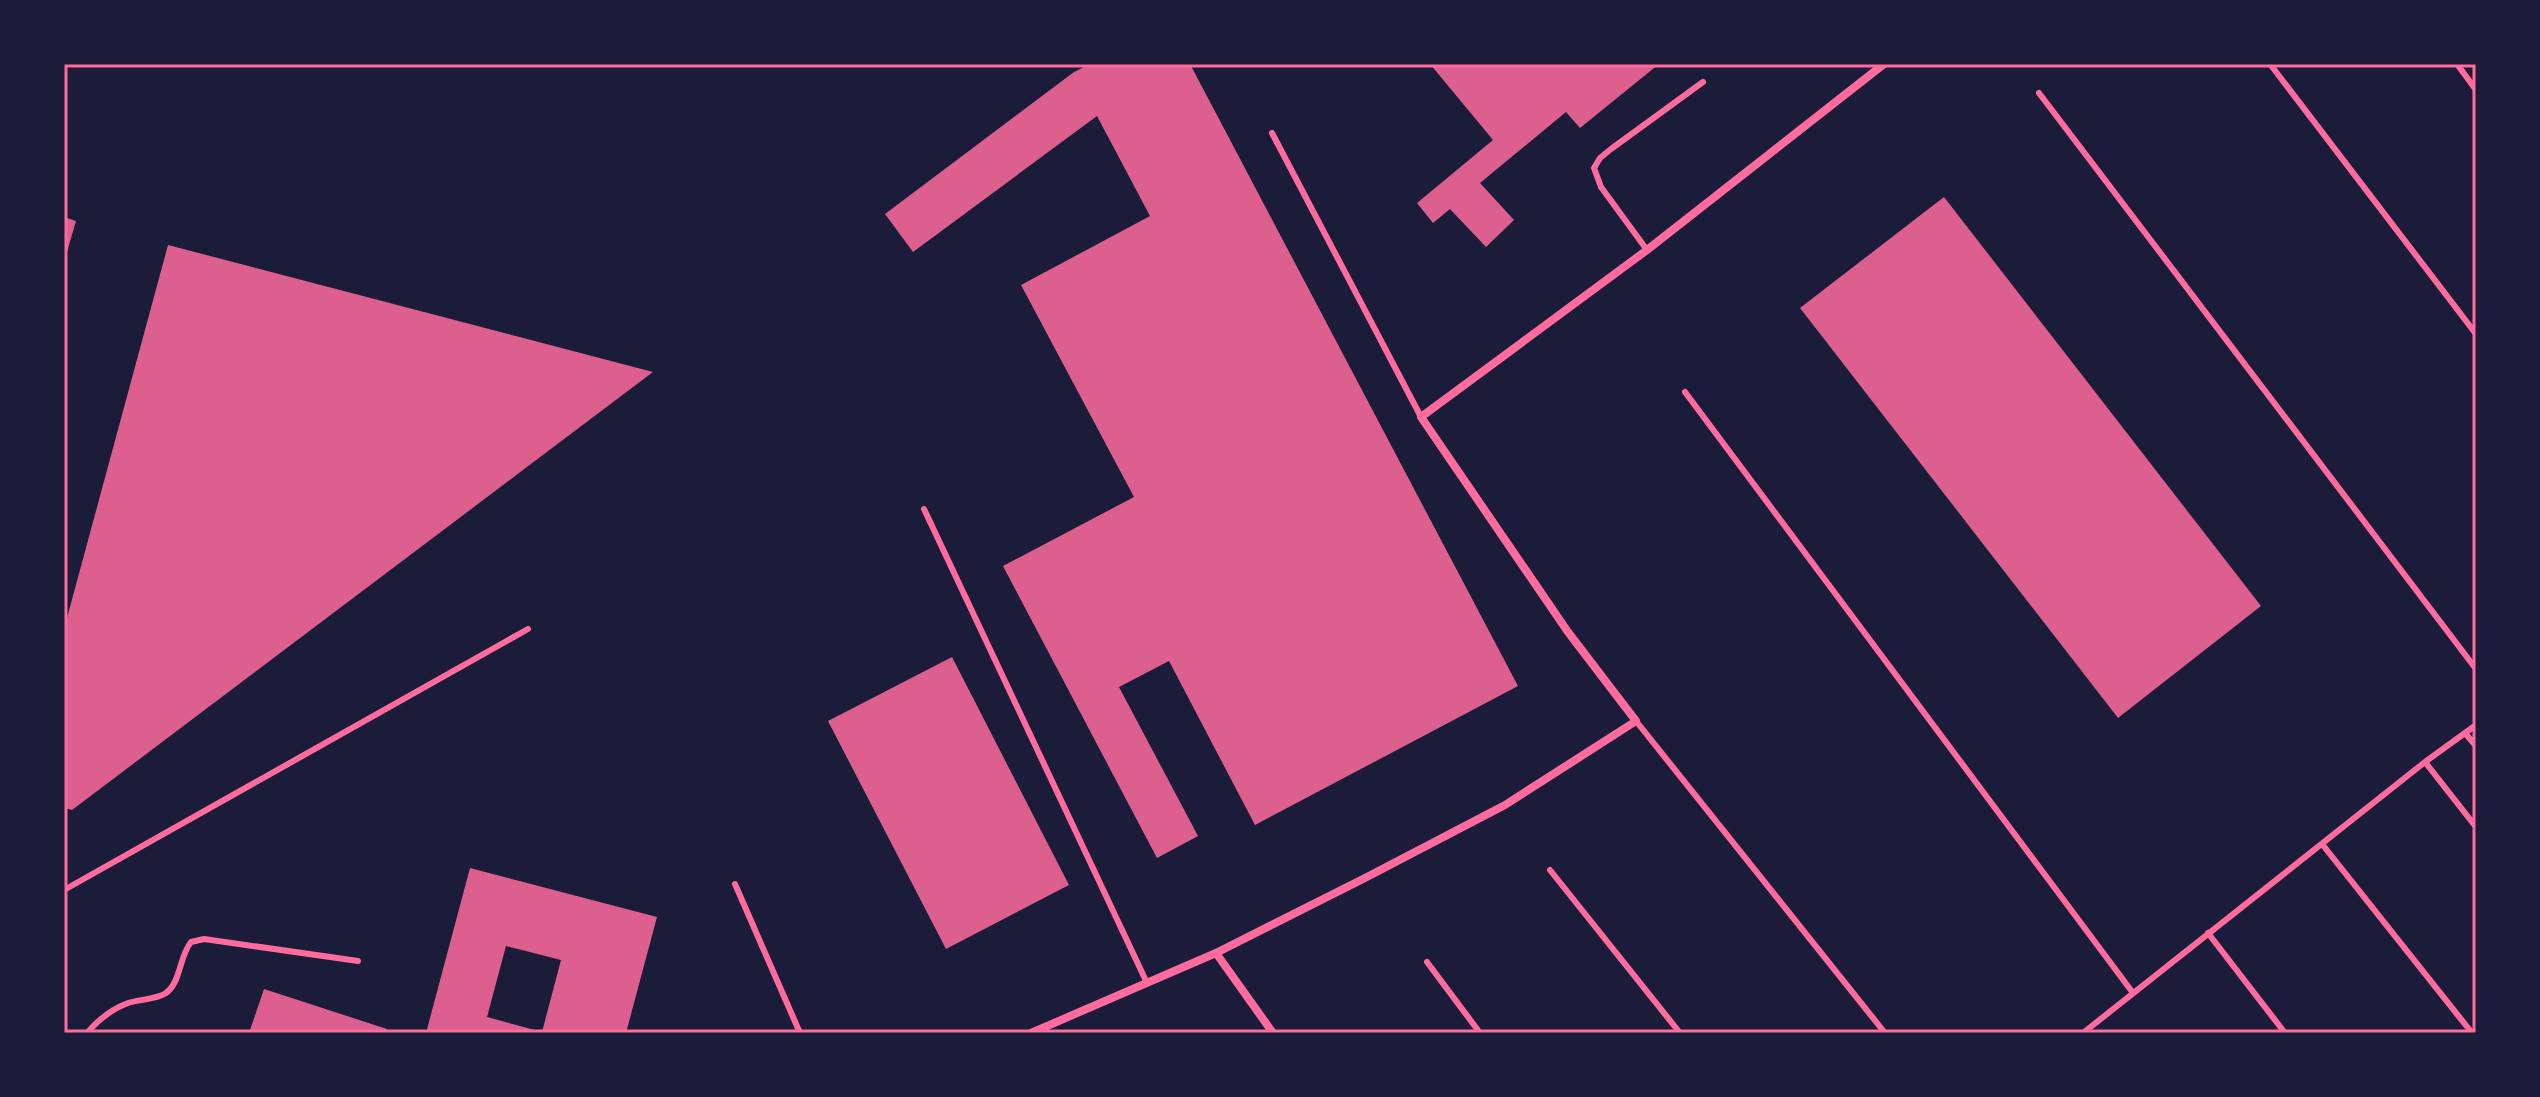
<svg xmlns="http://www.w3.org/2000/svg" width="2540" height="1097" font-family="Montserrat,sans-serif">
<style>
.building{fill:#dd5f8e;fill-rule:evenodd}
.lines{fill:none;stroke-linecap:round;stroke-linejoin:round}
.service{stroke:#ff6b9d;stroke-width:6}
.minor{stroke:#ff6b9d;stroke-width:8}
.neatline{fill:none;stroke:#ff6b9d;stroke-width:3}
</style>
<rect width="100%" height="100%" fill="#1b1b3a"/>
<path class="building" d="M1090 64H1190L1518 686 1255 825 1169 661 1119 687 1198 836 1157 858 1003 566 1134 497 1021 285 1150 216 1097 116 913 252 885 214 1074 72Z
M1430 64H1659L1580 128 1566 112 1480 183 1514 220 1486 247 1450 209 1433 223 1417 203 1493 140Z
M1944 197 2261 606 2118 718 1800 308Z
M64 217 76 221 65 259H64Z
M168 245 653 372 72 810 64 808V629Z
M952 657 1069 885 946 949 828 721Z
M470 868 657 917 626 1033H426ZM506 946 561 960 542 1032 487 1017Z
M264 989 387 1029 386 1033H249Z"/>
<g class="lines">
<path class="service" d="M2270 64 2476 334
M2457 64 2476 90
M2039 93 2476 669
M1272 133 1421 417
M1647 250 1601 187 1594 168 1600 158 1611 149 1703 82
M1685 392 2133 993
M924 509 1147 983
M1636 721 1885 1033
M2465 733 2476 746
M2425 762 2476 827
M2322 844 2472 1033
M1550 870 1680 1033
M735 884 800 1033
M64 890 528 629
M2208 933 2285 1033
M1427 962 1480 1033
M87 1033C98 1020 112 1009 128 1003 140 999 155 1000 166 993 181 982 179 957 191 942L204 939 358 961
M2083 1033 2425 762 2476 725"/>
<path class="minor" d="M1216 953 1273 1033
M1031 1033 1216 953 1365 878 1505 805 1636 721 1568 632 1421 417 1647 250 1884 64"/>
</g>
<rect width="2540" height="1097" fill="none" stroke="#1b1b3a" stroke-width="132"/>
<rect x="66" y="66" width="2408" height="965" class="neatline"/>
</svg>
